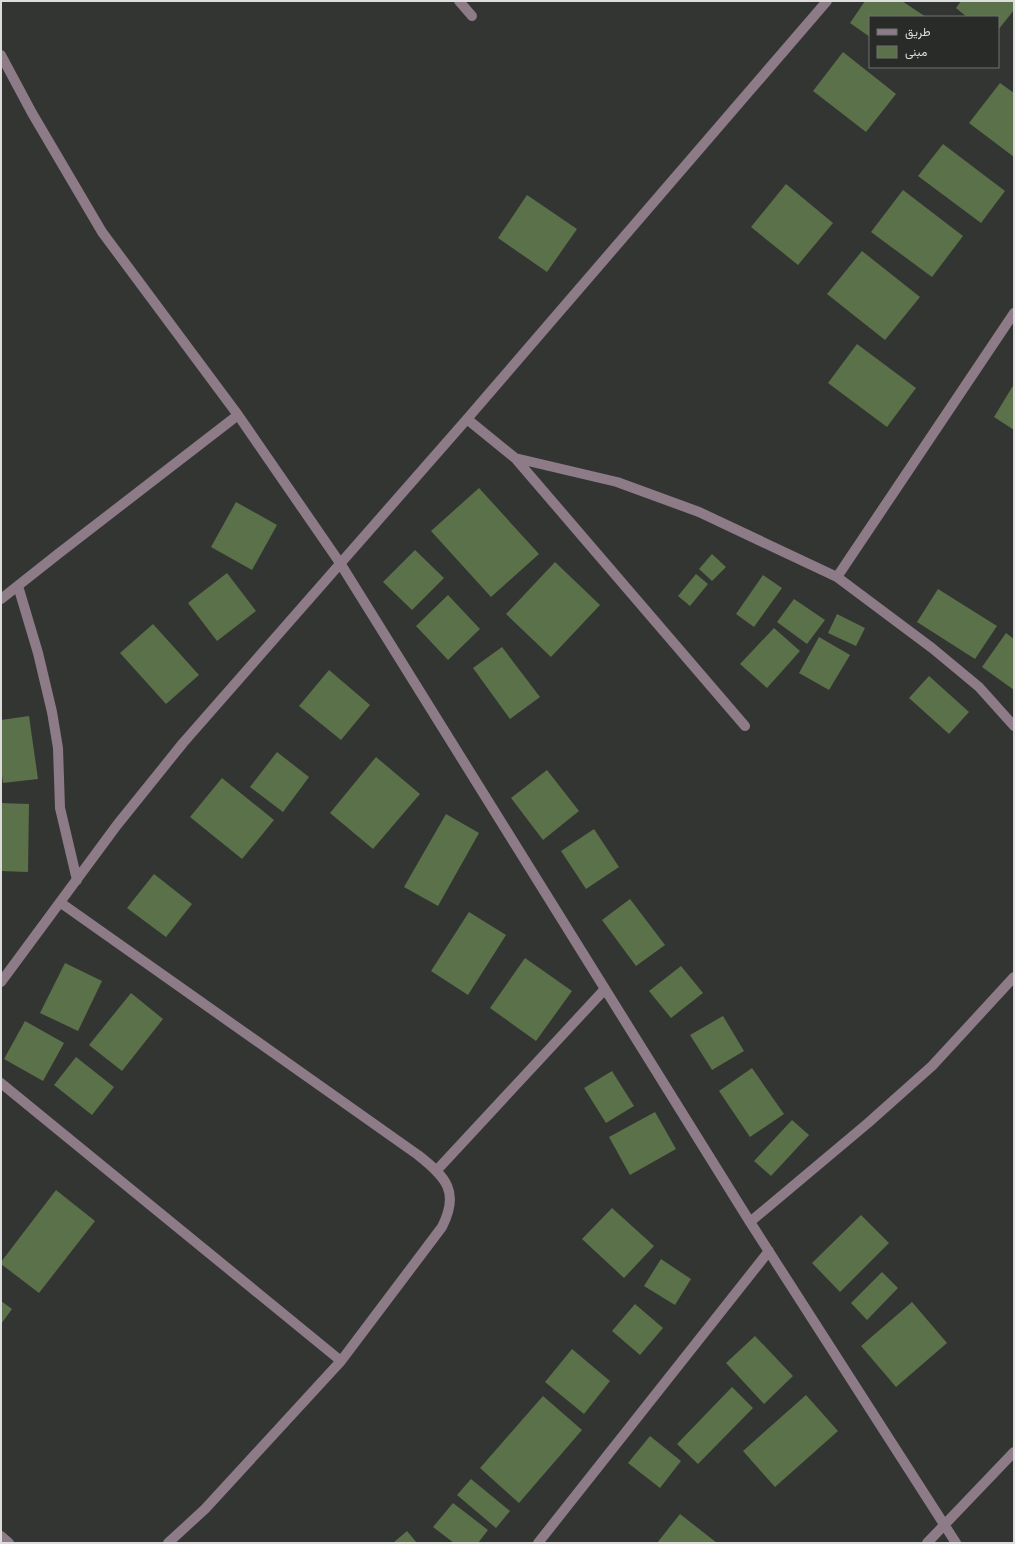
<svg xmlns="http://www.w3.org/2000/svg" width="1015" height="1544" font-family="Inter,Vazirmatn,sans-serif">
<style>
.building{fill:#5a7149}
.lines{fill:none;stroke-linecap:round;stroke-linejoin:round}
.minor{stroke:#8d7b88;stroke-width:10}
</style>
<rect width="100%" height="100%" fill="#333532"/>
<path class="building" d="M865 1H902L926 17H870V37L850 23Z
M961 1H1014V10L998 30V17H967L956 8Z
M843 52 896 94 866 132 813 91Z
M1000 83 1014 93V157L969 123Z
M943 144 1005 191 981 223 918 176Z
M786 184 833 223 798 265 751 227Z
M903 190 963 236 932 277 871 232Z
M527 195 577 229 547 272 498 238Z
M862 251 920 297 885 340 827 294Z
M857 344 916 388 887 427 828 383Z
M1014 384V430L994 417Z
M479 488 539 554 491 597 431 531Z
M236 502 277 525 252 570 211 547Z
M415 550 444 578 412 610 383 582Z
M712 554 726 567 712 581 699 569Z
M555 562 600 605 551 657 506 614Z
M227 573 256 611 217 641 188 603Z
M696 574 708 584 690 606 678 596Z
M763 575 782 588 754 627 736 614Z
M938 589 997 626 975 659 917 622Z
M448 595 480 629 448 660 416 626Z
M794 599 825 620 807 644 777 622Z
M837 614 865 628 856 646 828 633Z
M153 624 199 675 166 704 120 653Z
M774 628 800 651 767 688 740 664Z
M1006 633 1014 639V690L982 667Z
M819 637 850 655 829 690 799 673Z
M502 647 540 697 510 719 473 668Z
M329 670 370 705 341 740 299 706Z
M929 676 969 712 949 734 909 698Z
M29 716 38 779 3 783 1 768V720Z
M277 752 309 777 283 812 250 787Z
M376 757 420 794 373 849 330 813Z
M547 770 579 811 543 840 511 798Z
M222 778 274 820 242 859 190 817Z
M1 803 29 804 28 872 1 871Z
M446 814 479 833 438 906 404 887Z
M594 829 619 867 586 889 561 851Z
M154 874 192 904 166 937 127 908Z
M630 899 665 945 636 966 602 920Z
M469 912 506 935 468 995 431 971Z
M525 958 572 991 536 1041 490 1008Z
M65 963 102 981 78 1031 40 1013Z
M681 966 703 993 671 1018 649 991Z
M131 993 163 1019 122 1071 89 1045Z
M723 1016 744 1051 712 1070 690 1035Z
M25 1021 64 1043 43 1081 4 1059Z
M76 1057 114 1087 92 1115 54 1085Z
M752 1068 784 1114 750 1137 719 1091Z
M612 1071 634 1106 606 1123 584 1088Z
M655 1112 676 1149 630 1175 609 1137Z
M792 1120 809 1135 771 1176 754 1161Z
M56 1190 95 1221 39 1293 1 1264V1262Z
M612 1208 654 1246 624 1278 582 1239Z
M861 1215 889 1243 840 1292 812 1263Z
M661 1259 691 1279 675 1305 644 1286Z
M882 1272 898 1288 867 1320 851 1303Z
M1 1301 12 1309 1 1324Z
M912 1302 947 1343 896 1387 861 1346Z
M635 1304 663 1328 640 1355 612 1331Z
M755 1336 793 1376 764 1404 726 1363Z
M572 1349 610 1381 584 1414 545 1382Z
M732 1387 753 1408 698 1464 677 1444Z
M806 1395 838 1431 775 1487 743 1451Z
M543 1396 582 1430 519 1503 480 1468Z
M650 1436 681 1461 660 1488 628 1463Z
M471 1479 510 1511 496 1528 457 1495Z
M453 1503 488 1530 478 1543H454L433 1527Z
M680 1514 717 1543H657Z
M407 1531 417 1543H393Z"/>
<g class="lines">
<path class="minor" d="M459 1 472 16
M1 55 32 113 102 232 238 415 340 563 750 1222 956 1543
M467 419 515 458 745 726
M515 458 617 482 699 512 837 577 932 648 979 687 1014 726
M837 577 1014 313
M18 586 38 653 52 712 58 748 60 808 77 880
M1 599 58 554 238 415
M61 903 418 1155C446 1177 460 1192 442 1227L341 1361 205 1509 168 1543
M1 982 117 825 183 743 467 419 827 1
M1 1083 341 1361
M437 1170 605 989
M750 1222 868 1123 932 1066 1014 977
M1 1536 9 1543
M538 1543 769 1251
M927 1543 1014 1452"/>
</g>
<rect width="1015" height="1544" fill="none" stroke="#dcdddc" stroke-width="4"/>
<rect x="869" y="16" width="130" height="52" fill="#292b28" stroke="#717270"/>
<rect x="877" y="29" width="20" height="6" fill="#8d7b88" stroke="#717270"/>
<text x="905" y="36" font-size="12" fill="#dcdddc">طريق</text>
<rect x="877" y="46" width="20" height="12" fill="#5a7149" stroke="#717270"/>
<text x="905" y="56" font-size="12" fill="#dcdddc">مبنى</text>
</svg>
